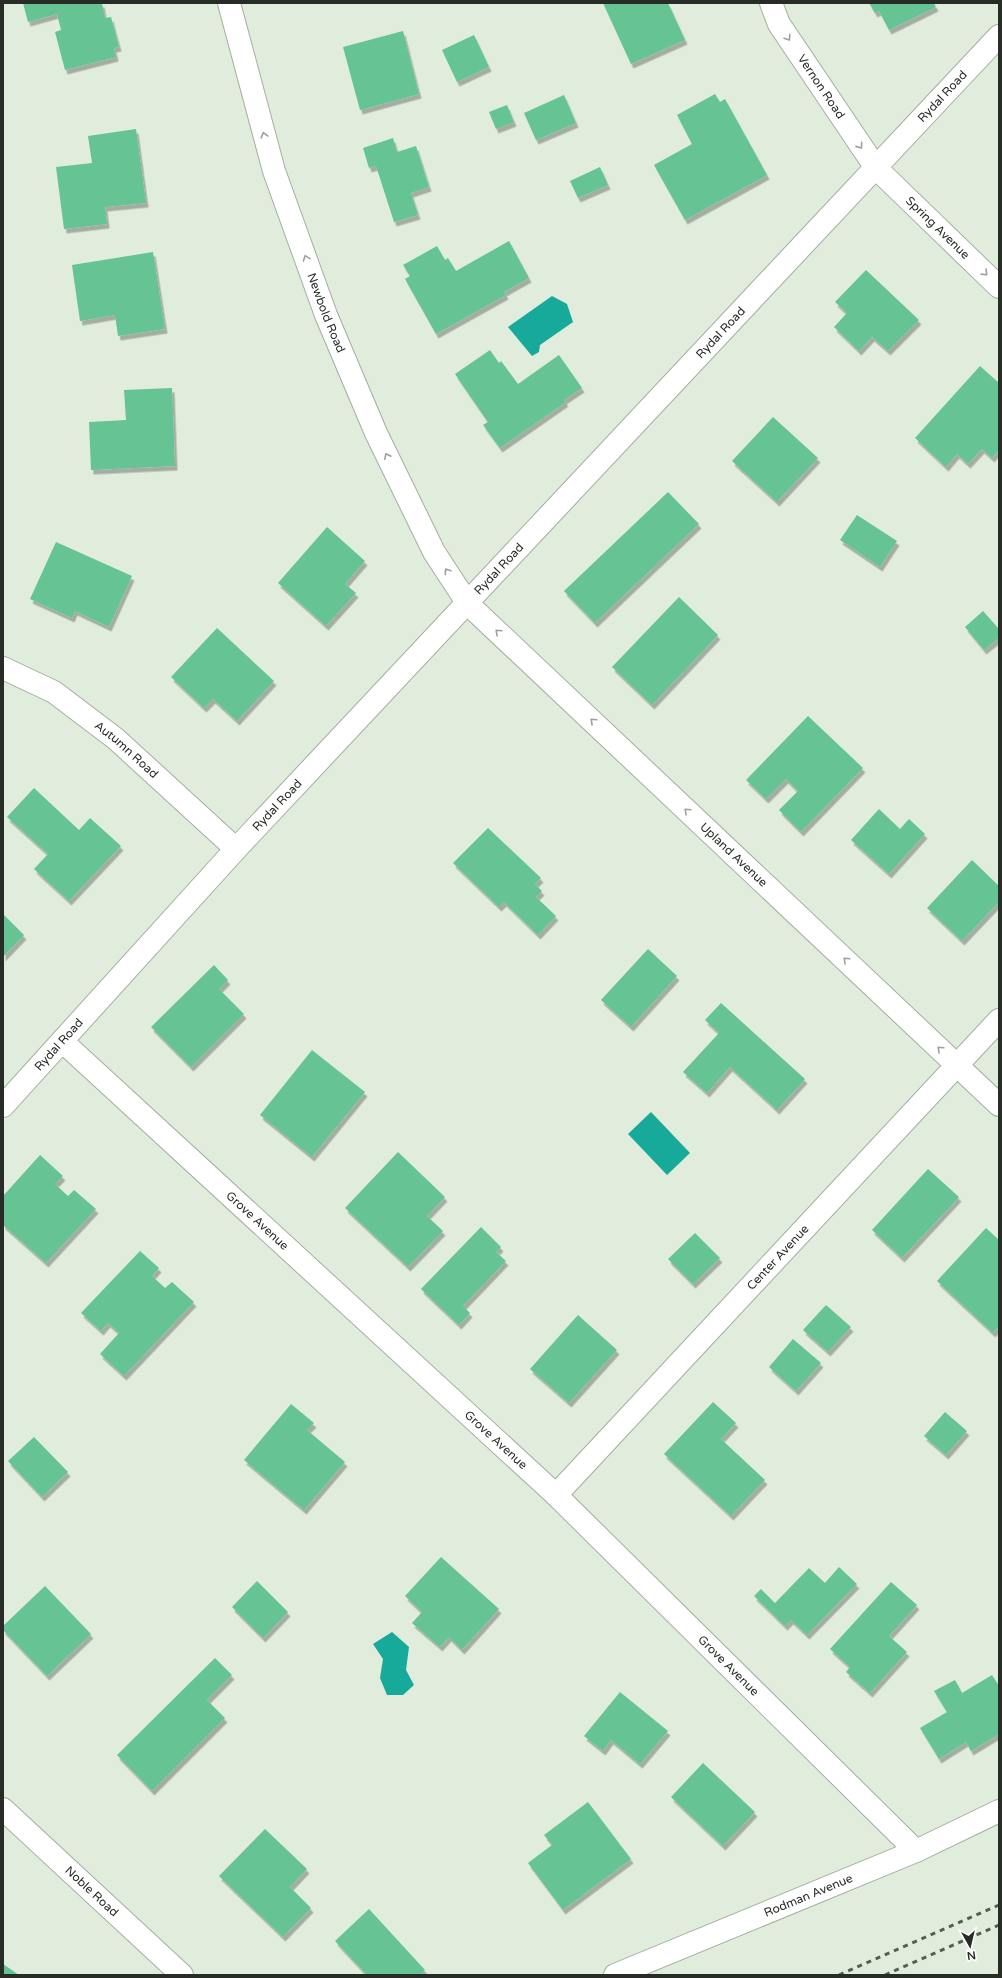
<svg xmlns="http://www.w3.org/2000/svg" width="1002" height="1978" font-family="'Varela Round',sans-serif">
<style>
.water{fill:#17a999}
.building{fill:#65c394;filter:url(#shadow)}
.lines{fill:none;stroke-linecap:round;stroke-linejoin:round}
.minor-casing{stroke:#a3ae9f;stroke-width:24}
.tertiary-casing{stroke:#a3ae9f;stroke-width:24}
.minor{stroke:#fff;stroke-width:22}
.tertiary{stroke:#fff;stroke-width:22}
.rail{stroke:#575d55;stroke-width:3;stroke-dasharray:5 5;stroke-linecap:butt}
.oneway{stroke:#9ea09d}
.labels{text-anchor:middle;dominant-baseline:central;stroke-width:4;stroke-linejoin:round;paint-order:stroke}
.street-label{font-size:12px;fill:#282c26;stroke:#fff}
</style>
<defs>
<filter id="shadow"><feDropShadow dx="2.5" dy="4.5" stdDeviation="0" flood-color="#0004"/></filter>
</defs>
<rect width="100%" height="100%" fill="#e0ecdc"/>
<path class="water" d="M552 296 567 304 573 322 540 345 539 352 532 356 508 327Z
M651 1112 690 1153 667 1175 628 1134Z
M392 1632 409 1647 406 1670 414 1685 403 1695H387L380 1678 383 1659 373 1644Z"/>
<path class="building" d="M23 3H102L105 18 111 17 119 47 114 48 116 57 65 70 55 32 61 30 57 14 28 22Z
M603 3H668L685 40 631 64Z
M869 3H934L936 7 889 30 879 11 875 13Z
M403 31 419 94 360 110 343 47Z
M474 35 489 67 457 82 442 50Z
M715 94 720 102 725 99 767 175 685 220 654 165 692 144 677 115Z
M564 95 576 123 536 140 524 113Z
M507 105 514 122 496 129 489 112Z
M136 129 146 203 105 207 107 224 64 229 56 167 92 163 88 136Z
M393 138 397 152 416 146 429 187 411 193 418 215 394 222 376 166 369 168 363 148Z
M600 167 608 185 578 198 570 181Z
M509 241 529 278 504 292 506 295 436 334 405 279 410 276 403 265 437 246 445 260 448 258 456 271Z
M153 252 165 329 118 336 115 315 80 321 72 265Z
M866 270 919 320 888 351 872 337 859 351 834 327 847 313 835 302Z
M490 350 499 363 501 361 518 384 559 355 582 388 564 400 566 402 500 448 483 425 488 422 455 374Z
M980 366 999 383V450L992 458 982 449 968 464 957 454 946 467 915 438Z
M172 388 175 466 91 470 89 422 126 420 124 390Z
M773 417 818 458 777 502 732 461Z
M668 492 699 524 595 623 564 591Z
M857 515 897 541 880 567 840 540Z
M327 527 365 561 345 584 356 593 326 626 278 583Z
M56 542 132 576 109 627 75 611 72 618 30 599Z
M679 597 718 635 652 705 612 667Z
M983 611 999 629V638L984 650 965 627Z
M217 628 274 681 237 721 213 699 204 708 171 677Z
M808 716 863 768 801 832 779 810 798 791 786 779 766 799 746 780Z
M34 788 79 830 90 818 121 846 69 901 34 869 48 854 7 817Z
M879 809 900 829 909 819 925 834 889 874 851 840Z
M488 828 541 878 535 884 542 891 536 897 556 916 538 935 504 902 499 907 453 863Z
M972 860 999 886V902L962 941 927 908Z
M3 914 24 935 3 957Z
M648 949 677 976 631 1027 601 1000Z
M214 965 228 980 219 989 244 1014 191 1067 151 1027Z
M721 1003 805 1079 777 1110 730 1067 707 1093 683 1072 719 1033 705 1020Z
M312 1050 365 1092 312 1157 260 1115Z
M398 1152 445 1197 427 1216 443 1231 408 1267 345 1208Z
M40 1155 63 1176 55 1184 68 1196 74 1190 96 1209 46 1263 3 1225V1196Z
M928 1169 959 1197 902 1258 872 1230Z
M481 1227 501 1247 496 1252 506 1261 463 1306 470 1313 459 1325 421 1289Z
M986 1228 999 1240V1326L993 1333 937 1281Z
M695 1233 720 1258 693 1284 668 1259Z
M140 1251 159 1268 152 1276 165 1288 172 1282 194 1302 124 1376 100 1354 119 1333 108 1323 101 1331 81 1313Z
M826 1305 851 1327 828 1352 803 1330Z
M578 1315 617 1350 569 1403 530 1369Z
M793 1339 821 1363 796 1391 769 1367Z
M713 1402 736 1423 721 1439 765 1480 731 1516 664 1454Z
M291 1404 314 1423 307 1430 345 1462 304 1510 244 1460Z
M945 1412 967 1431 946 1455 924 1436Z
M34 1437 68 1472 42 1497 8 1461Z
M441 1557 499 1609 462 1650 449 1637 440 1647 412 1623 422 1612 405 1596Z
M839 1567 857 1584 807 1635 791 1620 785 1626 754 1596 761 1589 775 1603 809 1568 825 1583Z
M257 1581 288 1612 263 1638 232 1607Z
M891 1582 917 1605 889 1636 907 1652 870 1693 846 1672 850 1667 830 1649Z
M45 1586 91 1634 47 1676 3 1630V1626Z
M215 1658 232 1675 207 1700 225 1718 152 1791 117 1755Z
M992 1675 999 1686V1734L971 1751 966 1742 939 1759 920 1728 947 1712 934 1691 955 1680 962 1693Z
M620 1692 668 1731 640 1764 611 1740 603 1751 584 1736Z
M703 1763 755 1812 723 1846 671 1797Z
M588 1802 631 1859 563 1910 528 1863 552 1845 544 1835Z
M265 1829 307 1869 290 1887 311 1908 283 1937 219 1876Z
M369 1909 425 1970 420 1975H367L335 1941Z
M3 1964 19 1975H3Z"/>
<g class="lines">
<g class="minor-casing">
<g id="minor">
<path id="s1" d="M229 3 274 171 326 315 376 433 434 552 468 604 999 1105"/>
<path id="s2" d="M771 3 779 24 876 168 999 287"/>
<path id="s3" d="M3 668 54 692 116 739 236 849"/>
<path id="s4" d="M63 1042 556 1495 916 1851"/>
<path id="s5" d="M556 1495 999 1020"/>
<path id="s6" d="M3 1809 182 1975"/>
<path id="s7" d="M615 1975 916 1851 999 1811"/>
</g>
</g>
<g class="tertiary-casing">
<g id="tertiary">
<path id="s8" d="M3 1106 236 849 999 36"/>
</g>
</g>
<use href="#minor" class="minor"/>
<use href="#tertiary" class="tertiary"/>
<path class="rail" d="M839 1975 999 1905
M885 1975 999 1925"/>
</g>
<defs><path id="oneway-chevron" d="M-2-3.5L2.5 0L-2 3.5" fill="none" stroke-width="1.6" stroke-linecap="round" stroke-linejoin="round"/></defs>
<g class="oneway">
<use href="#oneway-chevron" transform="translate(788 38) rotate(56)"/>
<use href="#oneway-chevron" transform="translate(264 135) rotate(-105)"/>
<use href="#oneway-chevron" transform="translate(860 146) rotate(55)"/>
<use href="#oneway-chevron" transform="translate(306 258) rotate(-110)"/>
<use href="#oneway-chevron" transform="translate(985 273) rotate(44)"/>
<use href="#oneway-chevron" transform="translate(387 456) rotate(-116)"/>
<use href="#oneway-chevron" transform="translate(447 571) rotate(-124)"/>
<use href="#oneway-chevron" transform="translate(498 632) rotate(-137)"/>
<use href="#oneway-chevron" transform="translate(593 721) rotate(-137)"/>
<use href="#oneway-chevron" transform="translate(687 811) rotate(-137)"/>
<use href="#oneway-chevron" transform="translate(846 960) rotate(-137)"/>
<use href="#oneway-chevron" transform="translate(940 1049) rotate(-137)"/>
</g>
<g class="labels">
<g class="street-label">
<text stroke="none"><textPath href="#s2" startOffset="98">Vernon Road</textPath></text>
<text stroke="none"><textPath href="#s8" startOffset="1379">Rydal Road</textPath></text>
<text stroke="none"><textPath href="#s2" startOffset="282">Spring Avenue</textPath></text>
<text stroke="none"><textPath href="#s1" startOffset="325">Newbold Road</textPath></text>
<text stroke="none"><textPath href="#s8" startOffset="1055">Rydal Road</textPath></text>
<text stroke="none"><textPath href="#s8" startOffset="731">Rydal Road</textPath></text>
<text stroke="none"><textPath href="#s3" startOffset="149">Autumn Road</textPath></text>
<text stroke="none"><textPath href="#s8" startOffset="407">Rydal Road</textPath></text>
<text stroke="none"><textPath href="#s1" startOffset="1015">Upland Avenue</textPath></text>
<text stroke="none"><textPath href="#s8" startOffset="83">Rydal Road</textPath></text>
<text stroke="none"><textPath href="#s4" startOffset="264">Grove Avenue</textPath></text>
<text stroke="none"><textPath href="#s5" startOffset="325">Center Avenue</textPath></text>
<text stroke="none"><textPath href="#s4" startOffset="588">Grove Avenue</textPath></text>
<text stroke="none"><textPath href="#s4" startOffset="912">Grove Avenue</textPath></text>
<text stroke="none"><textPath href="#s6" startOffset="121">Noble Road</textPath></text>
<text stroke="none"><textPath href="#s7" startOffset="209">Rodman Avenue</textPath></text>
</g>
</g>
<rect width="1002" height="1978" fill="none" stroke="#282c26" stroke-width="8"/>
<g transform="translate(970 1946) rotate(172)" stroke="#ffffff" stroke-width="3" paint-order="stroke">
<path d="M0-3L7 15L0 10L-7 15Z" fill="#282c26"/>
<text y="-6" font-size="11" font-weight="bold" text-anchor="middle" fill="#282c26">N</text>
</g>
</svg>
